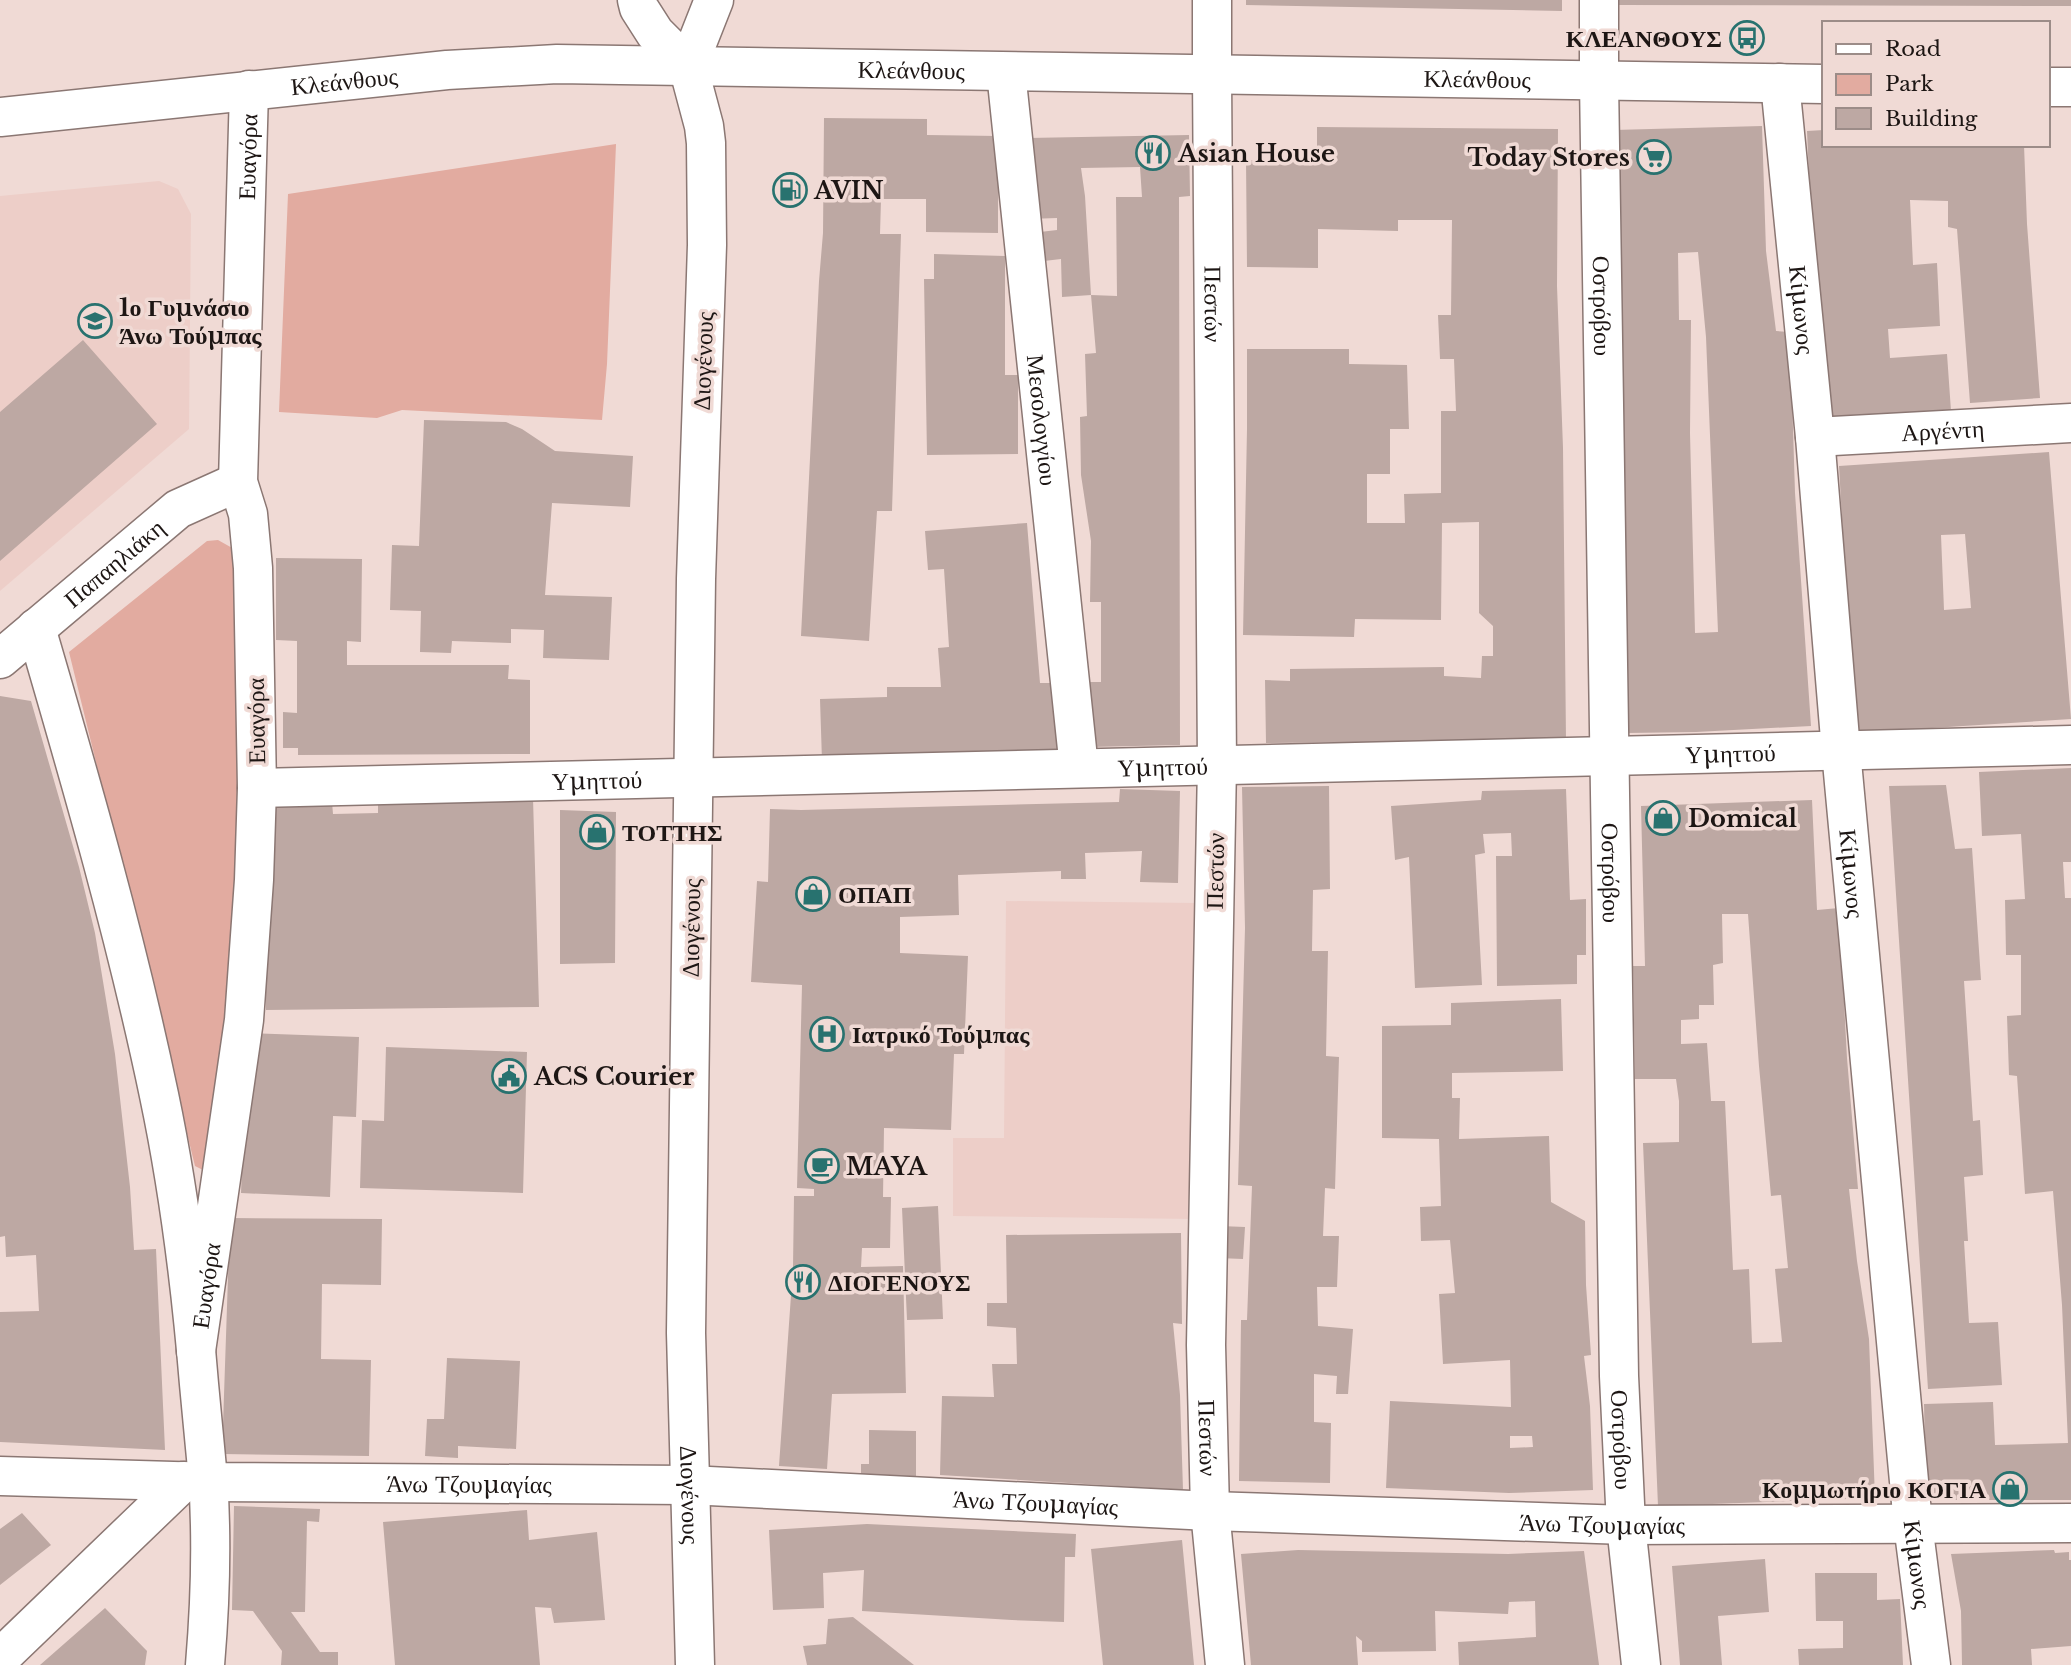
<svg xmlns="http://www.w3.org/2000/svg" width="2071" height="1665" font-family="'Libre Baskerville',serif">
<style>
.built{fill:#edcec8}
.green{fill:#e2aba0}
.building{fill:#bda8a3;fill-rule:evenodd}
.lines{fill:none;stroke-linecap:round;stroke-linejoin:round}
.street-casing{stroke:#8b7773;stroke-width:41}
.secondary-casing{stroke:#8b7773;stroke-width:41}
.street{stroke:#fff;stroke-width:38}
.secondary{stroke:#fff;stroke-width:38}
.labels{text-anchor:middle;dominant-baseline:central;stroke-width:7;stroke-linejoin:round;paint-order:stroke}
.poi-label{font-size:24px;font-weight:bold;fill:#1d1614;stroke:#f0dad5;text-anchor:start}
.street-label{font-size:24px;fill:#1d1614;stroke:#f0dad5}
</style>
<rect width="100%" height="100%" fill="#f0dad5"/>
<path class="built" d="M159 181 178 189 191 214 189 429 0 591V196Z
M1006 901 1198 903 1195 1219 953 1216V1138H1004Z"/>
<path class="green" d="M616 144 607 364 602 420 402 410 377 418 279 412 288 194Z
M218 540 234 549 243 932 205 1171 195 1166 69 652 207 541Z"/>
<path class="building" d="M1246 0H1562V11L1246 5Z
M1618 0H2071V6L1618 5Z
M824 118 927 119V135L998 136V233L926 232V199H881L880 234H901L892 511H877L869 641 801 636 819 281 823 233Z
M1762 126 1766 251 1776 331 1790 332 1795 493 1811 726 1696 732 1627 733 1614 130ZM1698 252 1706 337 1718 632 1695 633 1690 433 1691 320H1679L1678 253Z
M1317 127 1558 129 1557 286 1563 448 1566 740 1266 743 1265 680 1290 681V669L1444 667V676L1481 678 1482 656H1493V626L1479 613V522L1442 523 1441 620 1355 619 1354 637 1243 635 1247 429V349H1349V364L1407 365 1409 429H1390V474H1367V523H1405L1404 494 1441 493V411H1456L1454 359H1440L1438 315H1451L1452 220H1398V231L1318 229V268L1247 267 1246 160H1317Z
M1824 130V145H2024L2027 224 2040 398 1970 403 1957 229 1948 227V201L1910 200 1913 265 1937 263 1940 326 1888 329 1890 358 1947 354 1951 411 1825 419 1813 269 1807 131Z
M1189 135 1190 196 1179 197 1180 745 1090 747 1087 682H1101V602H1090L1091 541 1081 475 1080 417 1087 416 1085 354 1096 353 1091 295 1117 296 1116 197H1142L1140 167 1081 168 1085 196 1091 295 1062 297 1061 259 1044 261 1040 232 1057 230V218L1029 219 1028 138Z
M934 254 1005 256V375H1018V454L927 455 924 279H934Z
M83 340 157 424 0 561V412Z
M424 420 506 422 522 429 555 451 633 456 630 507 552 503 545 595 612 597 609 660 543 658 544 630 511 629V643L452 641 451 653 420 652 421 611 390 610 392 545 419 546Z
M2049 452 2071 719 1854 733 1839 466ZM1965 534 1971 608 1944 610 1941 535Z
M1027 523 1040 683H1057L1060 752 822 761 820 699 887 697V687H941L938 648 949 647 944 569 928 570 925 531Z
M276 558 362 559 361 642 347 641V665H509L508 679 530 680V754L298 755V748H283V712L297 713V641L276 640Z
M0 696 31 701 79 867 95 933 115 1054 130 1187 134 1250 156 1249 165 1450 0 1442V1312L39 1311 36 1255 6 1257 5 1236 0 1237Z
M2071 768V862H2063L2065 898H2071V1500H1926L1924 1404 1993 1402 1995 1445 2068 1443 2062 1305 2053 1191 2025 1194 2017 1076 2009 1075 2007 1016 2021 1015V955H2006L2005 900 2025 899 2021 834 1982 836 1979 772Z
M1946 785 1955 849 1972 848 1981 980 1964 981 1973 1121 1980 1120 1983 1175 1964 1177 1968 1241H1964L1969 1323 1998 1322 2002 1385 1928 1389 1889 786Z
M1329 786 1330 889 1313 890 1312 951H1328L1326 1056 1339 1057 1335 1189 1325 1188 1323 1236H1339L1337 1287H1317L1318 1326 1353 1329 1348 1394H1336L1337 1376 1314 1374V1422L1331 1423 1330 1483 1239 1481 1241 1320H1247L1252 1186 1238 1185 1245 928 1242 787Z
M1120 789 1180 791 1178 883 1140 882 1142 851 1085 853 1086 879H1061V871L958 875 959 915 900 917V953L968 956 964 1054H954L951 1130 884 1128 883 1197H891L890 1248H862L861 1267 903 1266 906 1393 832 1394 827 1469 779 1466 793 1267 794 1196H814V1189L797 1188 802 985 751 982 757 881 768 882 770 809 801 810 1119 802Z
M1566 789 1570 900 1586 899V955H1577V984L1497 986 1496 856H1512L1511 833 1483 834 1485 853 1475 855 1482 985 1415 988 1409 857 1395 860 1391 806 1481 800 1482 791Z
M533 798 539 1007 266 1010 262 804 332 802 333 814 378 813V802Z
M1812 800 1817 910 1839 908 1847 1058 1858 1189H1849L1857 1261 1869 1339 1875 1498 1658 1506 1643 1143 1679 1142V1101L1676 1079H1635L1633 966H1645L1641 806ZM1722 914H1748L1759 1066 1771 1196 1781 1195 1788 1268 1775 1269 1782 1342 1752 1343 1749 1269 1733 1270 1725 1101H1711L1707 1043 1681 1044V1020L1699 1019V1005H1714L1713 965 1723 963Z
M560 810 616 812 615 963 560 964Z
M1561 999 1563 1071 1452 1073V1098H1460L1459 1139 1549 1136 1551 1202 1585 1221 1586 1285 1591 1355 1584 1356 1590 1406 1593 1490 1509 1493 1386 1488 1390 1401 1511 1407 1510 1360 1443 1364 1439 1294 1455 1293 1450 1240 1421 1241 1420 1207 1441 1206 1439 1139 1382 1138V1026L1451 1025V1003ZM1510 1436H1532L1533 1447 1510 1448Z
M247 1033 359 1037 356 1117 333 1116 330 1197 241 1193Z
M386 1047 527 1052 523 1193 360 1188 362 1120 384 1121Z
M938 1206 943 1319 907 1320 902 1208Z
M230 1218 382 1219 381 1285 322 1284 321 1359 371 1360 369 1456 222 1454Z
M1220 1226 1245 1227 1243 1259 1218 1258Z
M1181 1233 1182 1324 1173 1323 1180 1395 1183 1490 940 1475 942 1396 994 1397 992 1364H1017L1016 1328 987 1326V1303H1007L1006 1235Z
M447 1358 520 1361 516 1449 458 1446V1458L425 1456 427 1419H444Z
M869 1430 916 1431V1477H861V1464H869Z
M234 1506 320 1509 319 1522 307 1521 305 1612H291L320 1652H338V1665H281L282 1651 253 1611 232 1610Z
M527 1510 529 1540 597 1532 605 1620 554 1623 551 1608 535 1607 540 1665H395L383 1522Z
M22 1513 51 1545 0 1585V1529Z
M867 1524 1076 1534 1075 1557H1065L1064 1622 1012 1620 862 1611 864 1570 823 1573 824 1608 773 1610 769 1530Z
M1182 1540 1194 1665H1103L1091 1549Z
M1298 1550 1508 1554 1584 1551 1599 1665H1459L1458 1642 1536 1637 1535 1601 1509 1602 1508 1614 1435 1611 1436 1651 1362 1652V1641L1356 1636 1358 1665H1251L1241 1554Z
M2054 1550 2055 1553 2069 1552V1560H2071V1646L2031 1649 2032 1665H1962L1961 1611 1951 1554Z
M1765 1559 1769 1612 1718 1616 1722 1665H1680L1672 1566Z
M1815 1573H1877V1600L1900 1599 1903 1665H1799L1798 1649 1843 1648V1621H1816Z
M105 1608 147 1651 145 1665H40Z
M853 1617 914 1665H807L803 1646 826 1644 828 1619Z"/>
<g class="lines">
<g class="street-casing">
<g id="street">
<path id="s1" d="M1599 0V81L1619 1376 1626 1525 1641 1665"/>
<path id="s2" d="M1006 72 1079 768"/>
<path id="s3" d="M1212 75 1217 765 1206 1345 1210 1511 1225 1665"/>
<path id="s4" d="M1780 83 1815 437 1841 751 1913 1524 1931 1665"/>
<path id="s5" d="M1815 437 2071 423"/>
<path d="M36 628C81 782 126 937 159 1095 179 1190 191 1287 199 1384 202 1416 205 1447 208 1479 212 1538 210 1606 205 1665"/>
<path id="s6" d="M0 659 178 509 238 482"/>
<path id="s7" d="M257 788 2071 745"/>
<path id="s8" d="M196 1351 244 1020 254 880 257 788 253 568 248 514 238 482 249 90"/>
<path id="s9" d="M0 1476 208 1482 689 1485 1210 1511 1626 1525 2071 1523"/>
<path d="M0 1658 184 1481"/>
</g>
</g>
<g class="secondary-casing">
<g id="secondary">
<path id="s10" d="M637 0 639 8 655 33 688 66 704 126 706 143 707 245 696 579 686 1333 695 1665"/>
<path d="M688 66 714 0"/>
<path d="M1212 75V0"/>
<path d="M2048 87H2071"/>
<path id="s11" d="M0 117 447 70 557 64 1824 84"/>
</g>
</g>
<use href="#street" class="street"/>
<use href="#secondary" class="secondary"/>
</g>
<defs>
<g id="bus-ring" transform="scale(1.75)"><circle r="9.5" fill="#f0dad5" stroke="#28726f" stroke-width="1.5"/><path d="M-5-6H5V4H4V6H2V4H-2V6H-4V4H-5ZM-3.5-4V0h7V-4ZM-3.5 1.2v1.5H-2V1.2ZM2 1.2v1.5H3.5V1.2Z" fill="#28726f"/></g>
<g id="restaurant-ring" transform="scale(1.75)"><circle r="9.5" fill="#f0dad5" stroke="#28726f" stroke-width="1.5"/><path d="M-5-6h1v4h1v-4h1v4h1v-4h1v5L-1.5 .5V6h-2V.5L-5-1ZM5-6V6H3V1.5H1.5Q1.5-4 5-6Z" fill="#28726f"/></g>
<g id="supermarket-ring" transform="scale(1.75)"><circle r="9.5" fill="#f0dad5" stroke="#28726f" stroke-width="1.5"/><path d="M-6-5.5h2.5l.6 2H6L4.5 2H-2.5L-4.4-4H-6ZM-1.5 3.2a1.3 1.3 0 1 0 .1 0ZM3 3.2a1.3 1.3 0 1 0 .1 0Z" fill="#28726f"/></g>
<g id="fuel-ring" transform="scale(1.75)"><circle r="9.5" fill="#f0dad5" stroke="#28726f" stroke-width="1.5"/><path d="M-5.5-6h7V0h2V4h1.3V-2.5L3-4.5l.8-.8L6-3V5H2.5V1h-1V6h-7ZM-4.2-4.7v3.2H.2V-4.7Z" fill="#28726f"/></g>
<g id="school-ring" transform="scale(1.75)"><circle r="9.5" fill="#f0dad5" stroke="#28726f" stroke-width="1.5"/><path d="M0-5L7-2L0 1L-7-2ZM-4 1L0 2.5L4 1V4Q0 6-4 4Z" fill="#28726f"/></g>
<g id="shop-ring" transform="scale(1.75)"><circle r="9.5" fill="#f0dad5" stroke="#28726f" stroke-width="1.5"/><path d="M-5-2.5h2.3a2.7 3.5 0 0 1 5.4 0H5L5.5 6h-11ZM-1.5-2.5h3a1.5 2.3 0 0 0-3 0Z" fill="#28726f"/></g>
<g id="hospital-ring" transform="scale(1.75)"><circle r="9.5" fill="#f0dad5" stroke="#28726f" stroke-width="1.5"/><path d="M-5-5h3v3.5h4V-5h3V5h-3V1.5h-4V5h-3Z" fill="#28726f"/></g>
<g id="civic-ring" transform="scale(1.75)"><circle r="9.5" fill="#f0dad5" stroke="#28726f" stroke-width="1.5"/><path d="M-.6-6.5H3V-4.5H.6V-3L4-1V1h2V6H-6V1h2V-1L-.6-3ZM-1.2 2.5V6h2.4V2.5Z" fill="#28726f"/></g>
<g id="cafe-ring" transform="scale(1.75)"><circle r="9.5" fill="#f0dad5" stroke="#28726f" stroke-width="1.5"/><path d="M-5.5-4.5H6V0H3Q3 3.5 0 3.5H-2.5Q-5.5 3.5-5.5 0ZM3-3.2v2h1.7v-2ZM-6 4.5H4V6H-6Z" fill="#28726f"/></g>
</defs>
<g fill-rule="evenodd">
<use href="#bus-ring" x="1747" y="38"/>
<use href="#restaurant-ring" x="1153" y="153"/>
<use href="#supermarket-ring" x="1654" y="157"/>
<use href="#fuel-ring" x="790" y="190"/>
<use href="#school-ring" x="95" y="321"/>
<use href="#shop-ring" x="1663" y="818"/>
<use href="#shop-ring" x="597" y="832"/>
<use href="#shop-ring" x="813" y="894"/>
<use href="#hospital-ring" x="827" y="1034"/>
<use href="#civic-ring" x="509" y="1076"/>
<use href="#cafe-ring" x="822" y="1166"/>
<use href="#restaurant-ring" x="803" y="1282"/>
<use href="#shop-ring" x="2010" y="1489"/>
</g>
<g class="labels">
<g class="poi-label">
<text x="1722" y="38" text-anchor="end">ΚΛΕΑΝΘΟΥΣ</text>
<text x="1178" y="153">Asian House</text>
<text x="1630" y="157" text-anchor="end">Today Stores</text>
<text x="814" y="190">AVIN</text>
<text x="119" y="307">1ο Γυμνάσιο<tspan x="119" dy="28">Άνω Τούμπας</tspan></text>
<text x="1688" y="818">Domical</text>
<text x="622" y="832">ΤΟΤΤΗΣ</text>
<text x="838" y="894">ΟΠΑΠ</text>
<text x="852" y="1034">Ιατρικό Τούμπας</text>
<text x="534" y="1076">ACS Courier</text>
<text x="846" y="1166">MAYA</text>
<text x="828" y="1282">ΔΙΟΓΕΝΟΥΣ</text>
<text x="1986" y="1489" text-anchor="end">Κομμωτήριο ΚΟΓΙΑ</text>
</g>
<g class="street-label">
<text stroke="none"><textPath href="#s11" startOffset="914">Κλεάνθους</textPath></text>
<text stroke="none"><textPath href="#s11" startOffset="1480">Κλεάνθους</textPath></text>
<text stroke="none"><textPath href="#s11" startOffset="346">Κλεάνθους</textPath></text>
<text stroke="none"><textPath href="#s8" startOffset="1200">Ευαγόρα</textPath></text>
<text stroke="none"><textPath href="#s3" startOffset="229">Πεστών</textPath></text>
<text stroke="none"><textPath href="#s1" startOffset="306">Οστρόβου</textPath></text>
<text stroke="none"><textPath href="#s4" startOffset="228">Κίμωνος</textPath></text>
<text transform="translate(703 361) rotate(-88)">Διογένους</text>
<text stroke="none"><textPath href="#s2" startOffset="350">Μεσολογγίου</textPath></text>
<text stroke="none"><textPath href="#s5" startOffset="128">Αργέντη</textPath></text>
<text stroke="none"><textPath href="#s6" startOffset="149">Παπαηλιάκη</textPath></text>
<text transform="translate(256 721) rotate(-91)">Ευαγόρα</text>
<text stroke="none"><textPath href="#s7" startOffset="1474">Υμηττού</textPath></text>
<text stroke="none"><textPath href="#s7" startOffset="906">Υμηττού</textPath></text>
<text stroke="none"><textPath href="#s7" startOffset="340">Υμηττού</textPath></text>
<text transform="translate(1215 871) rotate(-89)">Πεστών</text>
<text stroke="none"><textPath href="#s1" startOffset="873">Οστρόβου</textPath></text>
<text stroke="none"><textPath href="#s4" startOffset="794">Κίμωνος</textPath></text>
<text transform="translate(691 928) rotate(-89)">Διογένους</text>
<text stroke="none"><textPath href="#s8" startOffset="66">Ευαγόρα</textPath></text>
<text stroke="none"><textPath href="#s3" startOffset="1363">Πεστών</textPath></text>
<text stroke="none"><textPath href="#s1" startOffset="1440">Οστρόβου</textPath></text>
<text stroke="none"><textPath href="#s9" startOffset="469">Άνω Τζουμαγίας</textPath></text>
<text stroke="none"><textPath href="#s10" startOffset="1516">Διογένους</textPath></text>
<text stroke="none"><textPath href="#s9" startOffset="1036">Άνω Τζουμαγίας</textPath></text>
<text stroke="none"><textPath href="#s9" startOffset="1603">Άνω Τζουμαγίας</textPath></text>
<text stroke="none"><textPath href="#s4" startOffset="1488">Κίμωνος</textPath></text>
</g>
</g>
<rect x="1822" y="21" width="228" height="126" fill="#f0dad5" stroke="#9c8c88" stroke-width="2"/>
<rect x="1836" y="44" width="35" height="10" fill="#ffffff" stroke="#9c8c88" stroke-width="2"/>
<text x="1885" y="56" font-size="21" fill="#1d1614">Road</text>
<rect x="1836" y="74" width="35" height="21" fill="#e2aba0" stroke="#9c8c88" stroke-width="2"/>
<text x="1885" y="91" font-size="21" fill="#1d1614">Park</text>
<rect x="1836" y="108" width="35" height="21" fill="#bda8a3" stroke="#9c8c88" stroke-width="2"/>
<text x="1885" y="126" font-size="21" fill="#1d1614">Building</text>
</svg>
